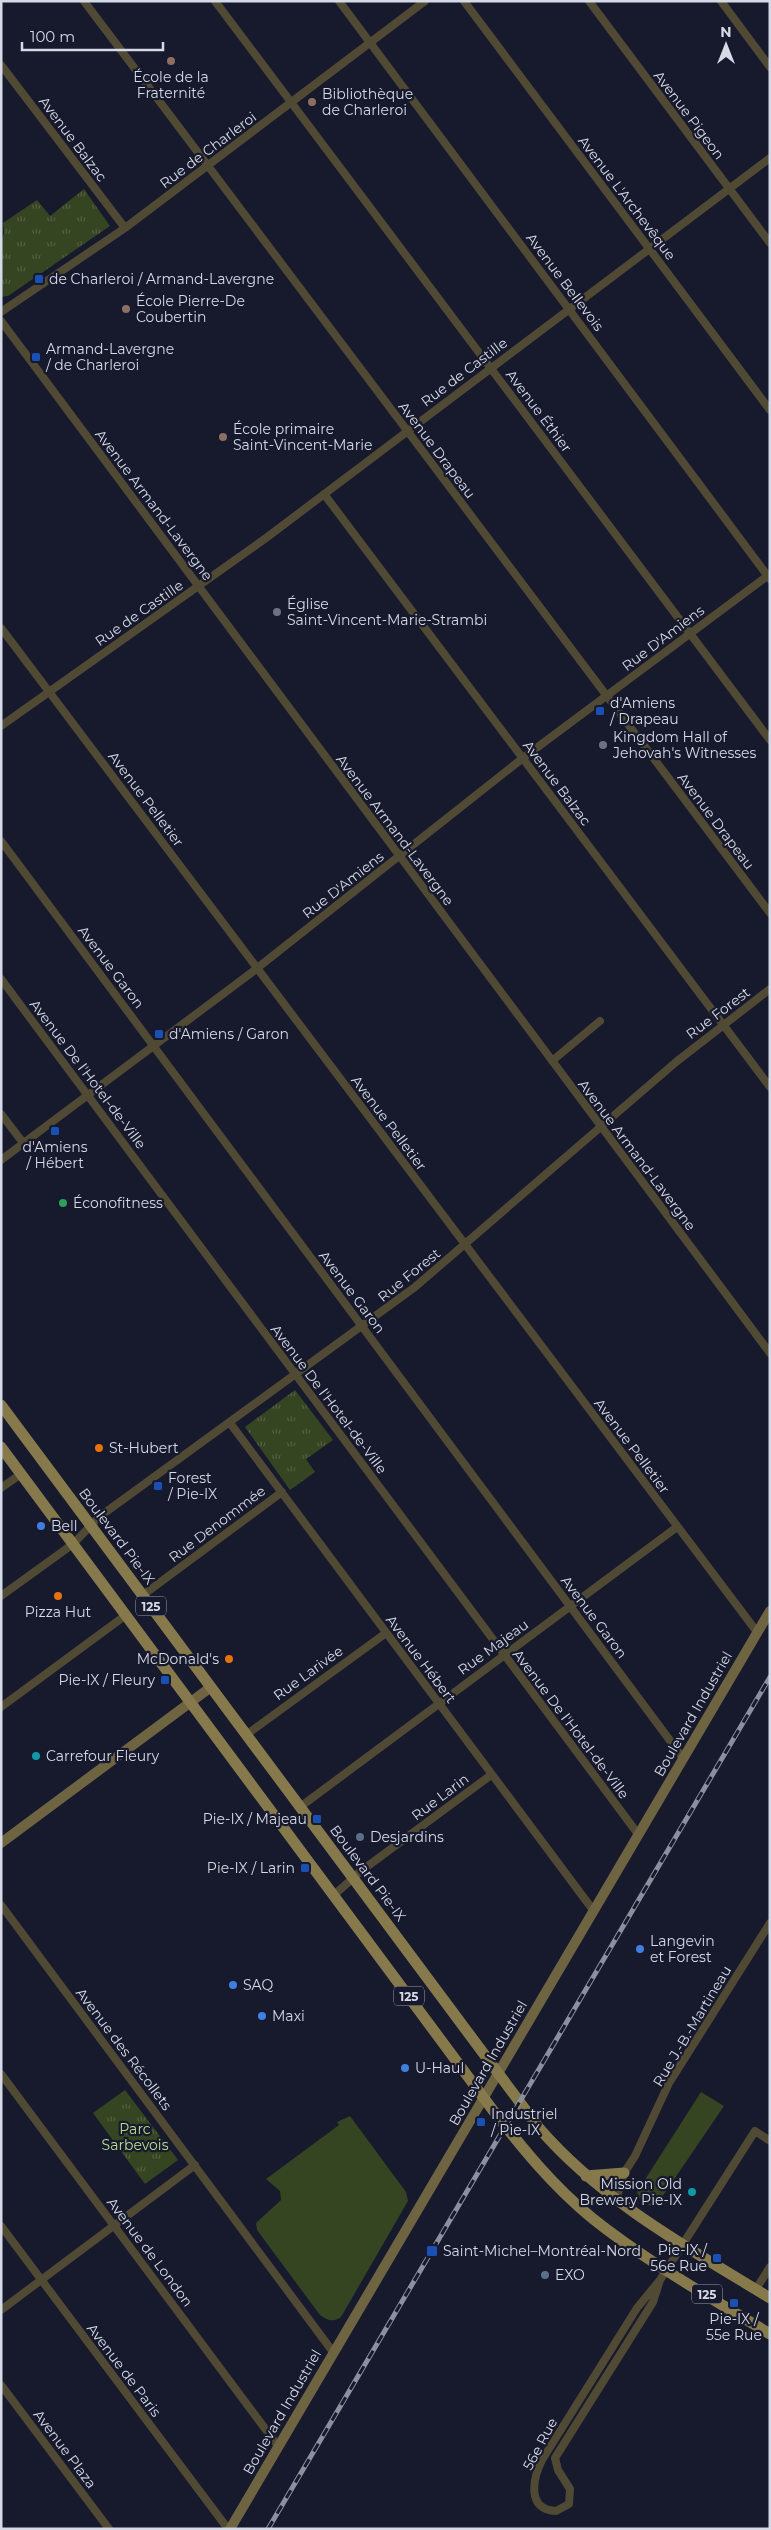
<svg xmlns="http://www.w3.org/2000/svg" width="771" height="2530" font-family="Montserrat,sans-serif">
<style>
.green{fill:#354522}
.park{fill:url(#park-tufts)}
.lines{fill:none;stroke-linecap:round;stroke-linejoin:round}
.street{stroke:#504a35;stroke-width:8}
.secondary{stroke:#6e6442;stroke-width:10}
.primary{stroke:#86794b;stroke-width:11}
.rail-casing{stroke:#8d8f9f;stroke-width:5}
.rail{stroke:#17192c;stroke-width:3;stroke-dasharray:9;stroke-linecap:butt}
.education-dot{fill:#8d6e63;stroke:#17192c;stroke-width:2}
.transit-dot{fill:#1a4fb4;stroke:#17192c;stroke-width:2}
.worship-dot{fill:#6b7280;stroke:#17192c;stroke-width:2}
.leisure-dot{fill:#2e9e5b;stroke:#17192c;stroke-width:2}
.food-dot{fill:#e8710a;stroke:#17192c;stroke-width:2}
.shop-dot{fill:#3f7fe0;stroke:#17192c;stroke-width:2}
.culture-dot{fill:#0f9aa8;stroke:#17192c;stroke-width:2}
.service-dot{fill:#5c6f8a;stroke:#17192c;stroke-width:2}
.labels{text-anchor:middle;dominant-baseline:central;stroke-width:4.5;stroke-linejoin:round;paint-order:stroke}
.shield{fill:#17192c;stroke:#9d9fae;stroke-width:1}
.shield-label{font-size:12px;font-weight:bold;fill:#d6d9e6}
.poi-label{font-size:14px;fill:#d6d9e6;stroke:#17192c;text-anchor:start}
.street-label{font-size:14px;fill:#d6d9e6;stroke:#17192c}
.park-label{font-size:14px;fill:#bade92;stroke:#17192c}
</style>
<defs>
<pattern id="park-tufts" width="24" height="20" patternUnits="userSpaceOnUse" patternTransform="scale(1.25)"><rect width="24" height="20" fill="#354522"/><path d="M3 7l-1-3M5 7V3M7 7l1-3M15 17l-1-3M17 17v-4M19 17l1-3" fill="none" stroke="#525f42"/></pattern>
</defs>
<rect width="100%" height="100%" fill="#17192c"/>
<path class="green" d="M701 2092 724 2106 658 2203 655 2202 652 2207 639 2198 637 2192Z
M350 2116 406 2192 408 2201 341 2317C333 2323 327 2320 320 2315L257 2230 256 2223 281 2200 280 2191 266 2179 339 2125 337 2122Z"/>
<path class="park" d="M84 189 110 226 8 296 1 297V241L4 233 3 223 37 200 50 216Z
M295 1390 333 1440 306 1459 315 1472 290 1490 245 1427Z
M125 2090 178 2160 145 2184 93 2113Z"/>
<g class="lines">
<path class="street" d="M84 1 770 913
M215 1 770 740
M339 1 770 579
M464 1 770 410
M589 1 770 243
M721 1 770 67
M1 65 125 228
M1 312 125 228 425 1
M1 321 770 1353
M324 494 770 1087
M1 628 757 1632
M1 726 266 538 770 158
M1 841 683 1758
M1 979 638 1834
M552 1061 600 1021
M1 1114 24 1144
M1 1160 251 973 523 758 770 574
M230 1423 593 1910
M1 1488 21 1474
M143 1595 282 1492
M1 1596 73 1544 99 1517 415 1287 676 1062 770 989
M1 1707 126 1615
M246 1735 386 1633
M300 1807 677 1527
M334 1895 361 1871 491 1775
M1 1905 333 2352
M1 2074 278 2446
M616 2200 624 2173 635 2156 669 2083 770 1923
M1 2226 228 2529
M660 2280 653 2302 555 2458 558 2470 570 2489 569 2504 556 2511C526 2510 533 2478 542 2460L637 2308 660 2280 755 2131 770 2141
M756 2289 770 2267
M1 2310 195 2165
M1 2385 109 2529"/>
<path class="secondary" d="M1 1843 211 1687
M230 2529 770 1611"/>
<path class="primary" d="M1 1405 539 2128C602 2201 688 2248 770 2298
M1 1447 492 2109C522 2148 553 2186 592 2218 647 2262 710 2297 770 2334
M586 2176 624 2173"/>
<g class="rail-casing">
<path id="rail" d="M268 2529 770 1677"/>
</g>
<use href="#rail" class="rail"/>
</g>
<g class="education-dot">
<circle cx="171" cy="61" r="5"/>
<circle cx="312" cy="102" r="5"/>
<circle cx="126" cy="309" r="5"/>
<circle cx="223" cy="437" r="5"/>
</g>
<g class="transit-dot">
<rect x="34" y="274" width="10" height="10" rx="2.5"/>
<rect x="31" y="352" width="10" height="10" rx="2.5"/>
<rect x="595" y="706" width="10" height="10" rx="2.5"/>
<rect x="154" y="1029" width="10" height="10" rx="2.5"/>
<rect x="50" y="1126" width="10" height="10" rx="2.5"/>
<rect x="153" y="1481" width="10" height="10" rx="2.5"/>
<rect x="160" y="1675" width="10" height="10" rx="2.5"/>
<rect x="312" y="1814" width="10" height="10" rx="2.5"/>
<rect x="300" y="1863" width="10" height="10" rx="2.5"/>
<rect x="476" y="2117" width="10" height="10" rx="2.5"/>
<rect x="426" y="2245" width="12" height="12" rx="2.5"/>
<rect x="712" y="2253" width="10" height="10" rx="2.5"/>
<rect x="729" y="2298" width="10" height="10" rx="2.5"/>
</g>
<g class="worship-dot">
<circle cx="277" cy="612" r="5"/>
<circle cx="603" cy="745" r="5"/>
</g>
<circle class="leisure-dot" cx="63" cy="1203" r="5"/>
<g class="food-dot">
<circle cx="99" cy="1448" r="5"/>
<circle cx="58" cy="1596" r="5"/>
<circle cx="229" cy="1659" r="5"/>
</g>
<g class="shop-dot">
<circle cx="41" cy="1526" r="5"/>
<circle cx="640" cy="1949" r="5"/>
<circle cx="233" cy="1985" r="5"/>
<circle cx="262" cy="2016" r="5"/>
<circle cx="405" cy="2068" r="5"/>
</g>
<g class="culture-dot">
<circle cx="36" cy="1756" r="5"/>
<circle cx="692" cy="2192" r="5"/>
</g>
<g class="service-dot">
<circle cx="360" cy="1837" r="5"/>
<circle cx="545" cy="2275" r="5"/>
</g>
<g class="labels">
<g class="shield">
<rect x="136" y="1596.5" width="30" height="19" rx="4"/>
<rect x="394" y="1986.5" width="30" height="19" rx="4"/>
<rect x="692" y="2284.5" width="30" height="19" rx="4"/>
</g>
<g class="shield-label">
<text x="151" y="1606">125</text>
<text x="409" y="1996">125</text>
<text x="707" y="2294">125</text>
</g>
<g class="poi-label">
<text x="171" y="77" text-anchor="middle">École de la<tspan x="171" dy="16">Fraternité</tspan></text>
<text x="322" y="94">Bibliothèque<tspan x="322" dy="16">de Charleroi</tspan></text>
<text x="49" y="279">de Charleroi / Armand-Lavergne</text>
<text x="136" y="301">École Pierre-De<tspan x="136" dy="16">Coubertin</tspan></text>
<text x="46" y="349">Armand-Lavergne<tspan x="46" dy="16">/ de Charleroi</tspan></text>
<text x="233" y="429">École primaire<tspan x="233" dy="16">Saint-Vincent-Marie</tspan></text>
<text x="287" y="604">Église<tspan x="287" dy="16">Saint-Vincent-Marie-Strambi</tspan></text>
<text x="610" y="703">d'Amiens<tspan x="610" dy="16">/ Drapeau</tspan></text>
<text x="613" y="737">Kingdom Hall of<tspan x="613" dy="16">Jehovah's Witnesses</tspan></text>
<text x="169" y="1034">d'Amiens / Garon</text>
<text x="55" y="1147" text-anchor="middle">d'Amiens<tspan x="55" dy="16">/ Hébert</tspan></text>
<text x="73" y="1203">Éconofitness</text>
<text x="109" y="1448">St-Hubert</text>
<text x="168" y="1478">Forest<tspan x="168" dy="16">/ Pie-IX</tspan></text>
<text x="51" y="1526">Bell</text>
<text x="58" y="1612" text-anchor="middle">Pizza Hut</text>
<text x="219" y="1659" text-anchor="end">McDonald's</text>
<text x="155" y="1680" text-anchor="end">Pie-IX / Fleury</text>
<text x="46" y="1756">Carrefour Fleury</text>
<text x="307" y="1819" text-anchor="end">Pie-IX / Majeau</text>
<text x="370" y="1837">Desjardins</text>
<text x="295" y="1868" text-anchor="end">Pie-IX / Larin</text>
<text x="650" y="1941">Langevin<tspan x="650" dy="16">et Forest</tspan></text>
<text x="243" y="1985">SAQ</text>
<text x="272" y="2016">Maxi</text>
<text x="415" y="2068">U-Haul</text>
<text x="491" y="2114">Industriel<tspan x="491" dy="16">/ Pie-IX</tspan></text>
<text x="682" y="2184" text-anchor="end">Mission Old<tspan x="682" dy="16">Brewery Pie-IX</tspan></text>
<text x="707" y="2250" text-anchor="end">Pie-IX /<tspan x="707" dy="16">56e Rue</tspan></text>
<text x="443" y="2251">Saint-Michel–Montréal-Nord</text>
<text x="555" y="2275">EXO</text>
<text x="734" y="2319" text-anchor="middle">Pie-IX /<tspan x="734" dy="16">55e Rue</tspan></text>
</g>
<g class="street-label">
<text transform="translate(689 115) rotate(53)">Avenue Pigeon</text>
<text transform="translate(73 139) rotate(53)">Avenue Balzac</text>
<text transform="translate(208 150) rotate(-37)">Rue de Charleroi</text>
<text transform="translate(627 198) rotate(53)">Avenue L'Archevêque</text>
<text transform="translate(565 282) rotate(53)">Avenue Bellevois</text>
<text transform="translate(464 372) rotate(-37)">Rue de Castille</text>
<text transform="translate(539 411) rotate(53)">Avenue Éthier</text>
<text transform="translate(437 450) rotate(53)">Avenue Drapeau</text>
<text transform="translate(154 505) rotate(53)">Avenue Armand-Lavergne</text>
<text transform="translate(139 613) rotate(-35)">Rue de Castille</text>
<text transform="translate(663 638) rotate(-37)">Rue D'Amiens</text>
<text transform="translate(557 783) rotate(53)">Avenue Balzac</text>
<text transform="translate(146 799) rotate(53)">Avenue Pelletier</text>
<text transform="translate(716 821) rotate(53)">Avenue Drapeau</text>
<text transform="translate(395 830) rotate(53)">Avenue Armand-Lavergne</text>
<text transform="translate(343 885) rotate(-38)">Rue D'Amiens</text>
<text transform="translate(111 967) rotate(53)">Avenue Garon</text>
<text transform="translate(718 1013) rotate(-37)">Rue Forest</text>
<text transform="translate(88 1074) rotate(53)">Avenue De l'Hotel-de-Ville</text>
<text transform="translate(389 1123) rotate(53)">Avenue Pelletier</text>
<text transform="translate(637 1155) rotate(53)">Avenue Armand-Lavergne</text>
<text transform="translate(409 1275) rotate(-39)">Rue Forest</text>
<text transform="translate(352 1292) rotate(53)">Avenue Garon</text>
<text transform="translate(329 1399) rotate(53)">Avenue De l'Hotel-de-Ville</text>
<text transform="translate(632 1446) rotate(53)">Avenue Pelletier</text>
<text transform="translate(217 1524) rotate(-37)">Rue Denommée</text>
<text transform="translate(117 1536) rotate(53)">Boulevard Pie-IX</text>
<text transform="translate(594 1617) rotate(53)">Avenue Garon</text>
<text transform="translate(493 1647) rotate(-36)">Rue Majeau</text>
<text transform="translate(421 1659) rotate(53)">Avenue Hébert</text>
<text transform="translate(308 1673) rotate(-36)">Rue Larivée</text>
<text transform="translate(693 1714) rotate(-60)">Boulevard Industriel</text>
<text transform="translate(571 1724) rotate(53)">Avenue De l'Hotel-de-Ville</text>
<text transform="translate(440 1797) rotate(-37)">Rue Larin</text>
<text transform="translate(368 1873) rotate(53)">Boulevard Pie-IX</text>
<text transform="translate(692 2026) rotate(-59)">Rue J.-B.-Martineau</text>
<text transform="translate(124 2049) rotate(53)">Avenue des Récollets</text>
<text transform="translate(488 2063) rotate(-60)">Boulevard Industriel</text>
<text transform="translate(150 2252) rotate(53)">Avenue de London</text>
<text transform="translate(124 2370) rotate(53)">Avenue de Paris</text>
<text transform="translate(282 2412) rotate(-60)">Boulevard Industriel</text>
<text transform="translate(540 2444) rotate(-62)">56e Rue</text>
<text transform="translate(65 2449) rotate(53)">Avenue Plaza</text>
</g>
<g class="park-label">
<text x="135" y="2129">Parc<tspan x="135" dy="16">Sarbevois</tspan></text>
</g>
</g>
<rect width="771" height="2530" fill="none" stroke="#d6d9e6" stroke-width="5"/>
<g transform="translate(726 45)" stroke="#17192c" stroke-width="4" paint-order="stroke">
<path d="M0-4L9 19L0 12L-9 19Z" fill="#d6d9e6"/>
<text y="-8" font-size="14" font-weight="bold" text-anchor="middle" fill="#d6d9e6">N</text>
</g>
<path d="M22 42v8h141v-8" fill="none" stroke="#d6d9e6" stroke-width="2.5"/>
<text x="30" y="42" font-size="15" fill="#d6d9e6" stroke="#17192c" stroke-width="4" paint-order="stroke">100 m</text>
</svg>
